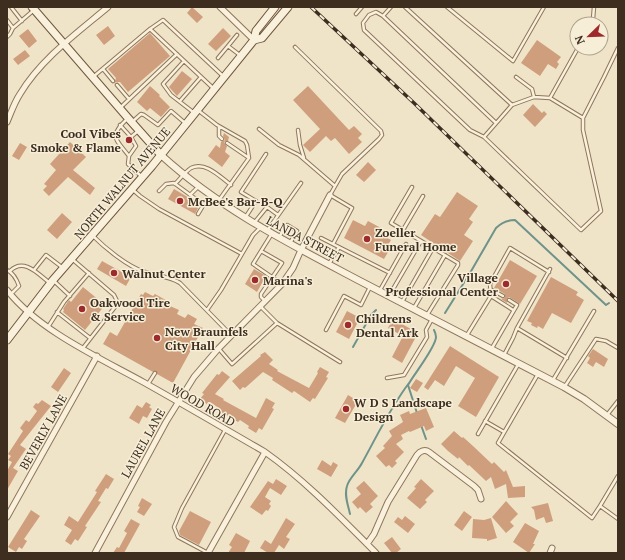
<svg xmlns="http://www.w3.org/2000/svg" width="625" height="560" font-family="'PT Serif',serif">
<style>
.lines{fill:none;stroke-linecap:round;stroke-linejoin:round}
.stream{stroke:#6f938a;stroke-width:2}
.building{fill:#cf9f7d}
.service-casing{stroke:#8d765c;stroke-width:4.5}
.minor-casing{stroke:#8d765c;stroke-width:7}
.tertiary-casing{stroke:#8d765c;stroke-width:8}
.secondary-casing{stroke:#6f573f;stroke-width:9}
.service{stroke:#faf1dc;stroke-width:2.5}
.minor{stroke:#faf1dc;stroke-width:5}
.tertiary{stroke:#faf1dc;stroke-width:6}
.secondary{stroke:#faf1dc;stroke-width:7}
.rail-casing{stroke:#3d2e20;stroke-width:3.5}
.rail{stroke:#f7eed8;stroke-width:2;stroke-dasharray:6;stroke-linecap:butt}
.poi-dot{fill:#9e2a2b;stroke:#f7eed8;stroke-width:1.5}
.labels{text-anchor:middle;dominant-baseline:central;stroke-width:3;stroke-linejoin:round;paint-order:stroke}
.poi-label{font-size:12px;font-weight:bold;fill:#3d2e20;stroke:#f7eed8;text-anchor:start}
.street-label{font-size:12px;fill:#3d2e20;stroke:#f7eed8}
</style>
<rect width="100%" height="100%" fill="#f0e4c8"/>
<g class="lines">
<path class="stream" d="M445 313 470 273 496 228C502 222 507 220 515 220L606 305 609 303
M353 347 371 315 376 310
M417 413 408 385C414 374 436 347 436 337 436 334 435 332 434 330
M421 425 426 439
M350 514C348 505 344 495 347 486 349 478 358 471 362 463 377 436 390 408 409 383"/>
</g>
<path class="building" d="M192 7 203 17 197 23 187 13Z
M108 26 115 36 104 45 96 35Z
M223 28 231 36 216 51 208 44Z
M28 29 37 41 29 48 19 36Z
M150 33 170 56 128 92 120 82H116L114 84 116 78 108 69Z
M537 40 561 57 557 62 559 64 556 69 548 64 540 76 521 63Z
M25 50 30 56 18 65 13 59Z
M182 71 192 79 177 96 169 87Z
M150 86 160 95 159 96 170 107 161 117 150 108 147 111 137 102Z
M308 86 349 130 354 126 362 134 358 138 362 142 349 154 335 138 331 141 326 136 310 152 303 145 320 129 293 100Z
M533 104 542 113 544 111 547 114 535 127 523 115Z
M224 133 229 137 228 141H225L224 143 227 146 225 152 230 156 222 167 208 156 216 145 220 148 221 142 225 140 223 136Z
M70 142 86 157 73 170 95 188 90 195 68 177 49 196 43 190 47 186 44 184 56 170 50 164Z
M20 143 27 147 19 160 12 156Z
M368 162 376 170 364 182 356 175Z
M174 189 191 199 188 202 198 208 195 214 168 199Z
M457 192 478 206 469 219 473 222 464 235 473 241 460 261 421 235 435 214 440 217Z
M62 213 72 222 57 239 47 230Z
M353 220 365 226 368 221 381 228 378 233 391 240 388 245 391 247 384 259 344 238Z
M510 260 537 276 520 304 509 297 507 299V303L501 299 505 298V294L494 288Z
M102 261 131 277 126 286 97 269Z
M254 269 266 276 257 292 245 284Z
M551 277 578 292 576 295 584 300 571 323 552 313 543 329 538 326 537 328 531 325 532 323 527 321Z
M83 287 105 305 85 330 63 312 64 310 63 309 69 300 71 302Z
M145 292 153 296 155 294 171 303 170 306 179 310 177 314 185 318 188 314 197 319 194 324 203 328 173 383 157 374 156 371 153 372 103 344 110 332 117 336 141 294 143 295Z
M347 311 360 318 349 339 336 332Z
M393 319 418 333 402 363 392 357 403 336 388 328Z
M450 346 499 377 476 417 458 406 475 378 456 366 444 386 435 380 428 390 424 387Z
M593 349 608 359 604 367 596 362 593 367 587 363 590 358 588 356Z
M265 352 273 360 269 364 278 370 277 371 309 388 318 373 317 372 320 367 329 372 326 377 328 378 315 399 313 398 310 402 294 391 292 393 272 380 273 378 263 372 245 388 243 387 240 390 232 381 261 356 260 355Z
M64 368 71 373 58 392 51 387Z
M222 371 230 377 215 394 224 399 223 400 256 418 266 398 275 403 272 408 274 409 262 430 259 428 256 433 248 428 249 426 240 420 238 422 218 410 219 408 210 402 208 405 200 399 204 394 202 393 217 374 219 375Z
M416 379 423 383 417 392 410 388Z
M348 395 358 401 345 423 335 418Z
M42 400 51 406 20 445 26 449 13 468 18 471 7 490V471L12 462 8 460 11 456 8 454 23 431 20 428 26 420 29 422 37 411 33 407 36 403 38 404Z
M146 402 151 405 149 407 152 409 147 418 143 416 139 424 129 418 137 405 142 408Z
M426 408 434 427 426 431 424 426 410 432 409 431 401 435 403 439 396 444 404 452 395 461 397 463 392 468 389 465 386 467 376 456 385 448 383 446 392 436 389 431 403 422 400 415 409 411 410 414Z
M454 431 462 438 463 437 473 446 492 464 494 462 504 472 506 470 513 487 525 486V497L508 498 506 484 495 489 491 477 486 481 469 465 468 466 459 457 458 459 448 451 441 444Z
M322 460 331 466 333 462 338 465 331 477 317 469Z
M106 474 114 479 108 489 106 488 98 501 101 502 85 526 87 527 78 541 75 539 71 545 65 541 72 530 64 525 69 516 78 522 97 492 95 491Z
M276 479 287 486 281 495 270 488 265 497 271 501 269 504 271 506 268 511 266 510 262 515 250 507 268 481 273 484Z
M421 479 434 491 425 500 427 502 420 509 407 498 416 488 414 487Z
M364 481 378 496 370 504 373 507 366 513 360 507 358 509 352 502 361 494 356 488Z
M142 498 152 504 144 516 137 512 140 507 138 506Z
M506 501 518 514 510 522 514 526 506 533 492 517Z
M548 503 553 521 546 523 544 517 536 520 534 510 531 507Z
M31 510 40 516 24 539 27 541 22 549 19 547 16 552 8 547Z
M190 511 211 522 199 545 180 535 179 531Z
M464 511 472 517 462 531 454 525Z
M405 516 415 524 408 533 394 522 398 517 402 520Z
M286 518 295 524 286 537 290 539 284 549 279 545 274 553H268L260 548 265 540 271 544Z
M491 518 497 538 487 541V539L472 538 473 519 484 520Z
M131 519 140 524 124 553H113L117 547 119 548 127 533 124 531Z
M525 523 539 531 533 544H535L529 553 513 542Z
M236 533 250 541 244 553H228L232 547 229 545Z
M392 537 401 549 396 553H392L384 543Z"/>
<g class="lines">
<g class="service-casing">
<path id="service" d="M11 7 22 21
M391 7 383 16 376 12 369 15 363 23 364 30 470 130 484 137 581 230 601 211 583 130V118
M405 7 512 105 484 137
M447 7 513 61 544 7
M356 14 362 7
M383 16 496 123
M7 20 13 28
M591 24 593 19 594 7
M150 29 214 89
M7 37 10 34 13 28 34 10
M228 46 237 35
M295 47 381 131 382 135 379 139 342 174 330 195 352 208 333 244
M578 48 550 98 583 118 604 77 618 48
M218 58 228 46 241 56
M184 61 163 84 171 95 193 112
M103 69 113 81
M93 77 150 29 163 20 224 77
M516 77 532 89 534 97
M117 85 129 99
M180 101 201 77
M512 105 534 97 550 98
M121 107 177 54
M199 111 217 125 245 141 247 145 249 158 219 200
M128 118C108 137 115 138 129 156
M132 122 141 114 144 115 158 125 171 111 185 123
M120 125 131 137
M219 127V136L222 139
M259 129 279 145 299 155 335 186
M298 130 300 145 304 158
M138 131 131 137 136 146 129 156 128 164 141 176
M227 143 249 158
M175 184C180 179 185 172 191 168 206 161 220 177 231 185
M412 187 391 223 458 263V265L427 315
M132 189 140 196 159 209 242 254
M159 191 166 184 174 183 204 205
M190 195 198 187
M198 214 204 204 214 196
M245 218 256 201 241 192 266 154
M254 223 267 207 278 215
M403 230 423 196
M267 231 301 183
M92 235C105 248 128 267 145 272 157 276 169 276 180 283L231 335
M271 235 253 264 282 284
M279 237 287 225 297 231 290 243
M321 238 390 273
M261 251 282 263 261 294V297L265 301
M72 259 114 295 118 303 83 348
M329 264 339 247
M7 270C13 273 17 280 19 286L11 294
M34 270 46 255 63 268
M10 271C24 257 38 274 50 283
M54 281 70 296
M490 289 503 296
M380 290 406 244
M389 296 421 241
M491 296 513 310
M402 302 433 248
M261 307 277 323 340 362
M414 308 445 255
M207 310 221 290 253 235 261 227
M57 312 90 338
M48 327 64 302 89 273
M517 328 567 358
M326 330 344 296 361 305 370 287
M467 335 491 296 490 284 510 248 549 272
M492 348 517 305 509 300
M219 349 232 364 277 323
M504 355 513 338 517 328 550 269
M538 374 498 443 592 518 600 506 618 519
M387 378 404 375 427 337 426 330 432 319
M553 380 594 311
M148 384 155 373
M565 386 596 339 606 341 618 348
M607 415 618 401
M485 421 504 432
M478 434 519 363
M600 506 618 476
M208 553 178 537 174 527 182 508 225 430"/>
</g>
<g class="minor-casing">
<path id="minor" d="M220 7 254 40
M7 122C11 113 14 103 20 94 41 59 77 33 108 7
M7 290C39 331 100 358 145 383 186 406 225 429 265 452 306 481 341 518 376 553
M7 517 97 356
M367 544 374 534 388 502 417 455C420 451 425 449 429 452L474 486 478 490 481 499
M95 553 166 422 194 377 218 349 282 284 293 268 301 250 330 195
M208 553 265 452
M550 553 552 548"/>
</g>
<g class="tertiary-casing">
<path id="tertiary" d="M161 155C220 209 290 244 360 281 428 316 496 351 564 387L584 399 618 424"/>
</g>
<g class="secondary-casing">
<path id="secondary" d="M32 7 128 118 161 155
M254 40 262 38 288 7
M7 340 53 280 152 166 254 40 256 31 275 7"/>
</g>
<use href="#service" class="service"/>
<use href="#minor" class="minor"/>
<use href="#tertiary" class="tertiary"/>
<use href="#secondary" class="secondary"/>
<g class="rail-casing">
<path id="rail" d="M311 7 414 103 618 301"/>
</g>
<use href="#rail" class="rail"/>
</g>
<g class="poi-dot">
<circle cx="129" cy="140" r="4"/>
<circle cx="180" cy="201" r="4"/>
<circle cx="367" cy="239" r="4"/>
<circle cx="114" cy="273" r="4"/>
<circle cx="255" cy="280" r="4"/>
<circle cx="506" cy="284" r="4"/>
<circle cx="82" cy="309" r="4"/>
<circle cx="348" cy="325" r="4"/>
<circle cx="157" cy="338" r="4"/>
<circle cx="346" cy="409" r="4"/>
</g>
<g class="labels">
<g class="poi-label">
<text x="121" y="133" text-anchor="end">Cool Vibes<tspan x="121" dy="14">Smoke &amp; Flame</tspan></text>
<text x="188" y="201">McBee's Bar-B-Q</text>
<text x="375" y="232">Zoeller<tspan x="375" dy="14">Funeral Home</tspan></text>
<text x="122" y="273">Walnut Center</text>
<text x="498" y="277" text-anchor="end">Village<tspan x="498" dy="14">Professional Center</tspan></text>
<text x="263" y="280">Marina's</text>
<text x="90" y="302">Oakwood Tire<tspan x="90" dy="14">&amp; Service</tspan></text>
<text x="356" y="318">Childrens<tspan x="356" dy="14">Dental Ark</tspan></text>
<text x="165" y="331">New Braunfels<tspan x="165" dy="14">City Hall</tspan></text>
<text x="354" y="402">W D S Landscape<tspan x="354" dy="14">Design</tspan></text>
</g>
<g class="street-label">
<text transform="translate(122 183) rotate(-50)">NORTH WALNUT AVENUE</text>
<text transform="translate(305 239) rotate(28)">LANDA STREET</text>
<text transform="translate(203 405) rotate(30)">WOOD ROAD</text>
<text transform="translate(43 432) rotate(-61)">BEVERLY LANE</text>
<text transform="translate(143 443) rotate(-61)">LAUREL LANE</text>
</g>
</g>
<rect width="625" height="560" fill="none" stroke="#3d2e20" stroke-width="16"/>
<g transform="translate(589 36) rotate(247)"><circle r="19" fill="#f7eed8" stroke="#ada18e"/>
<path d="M0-3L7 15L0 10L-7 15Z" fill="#9e2a2b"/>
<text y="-6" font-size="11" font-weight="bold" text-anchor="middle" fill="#3d2e20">N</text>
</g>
</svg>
